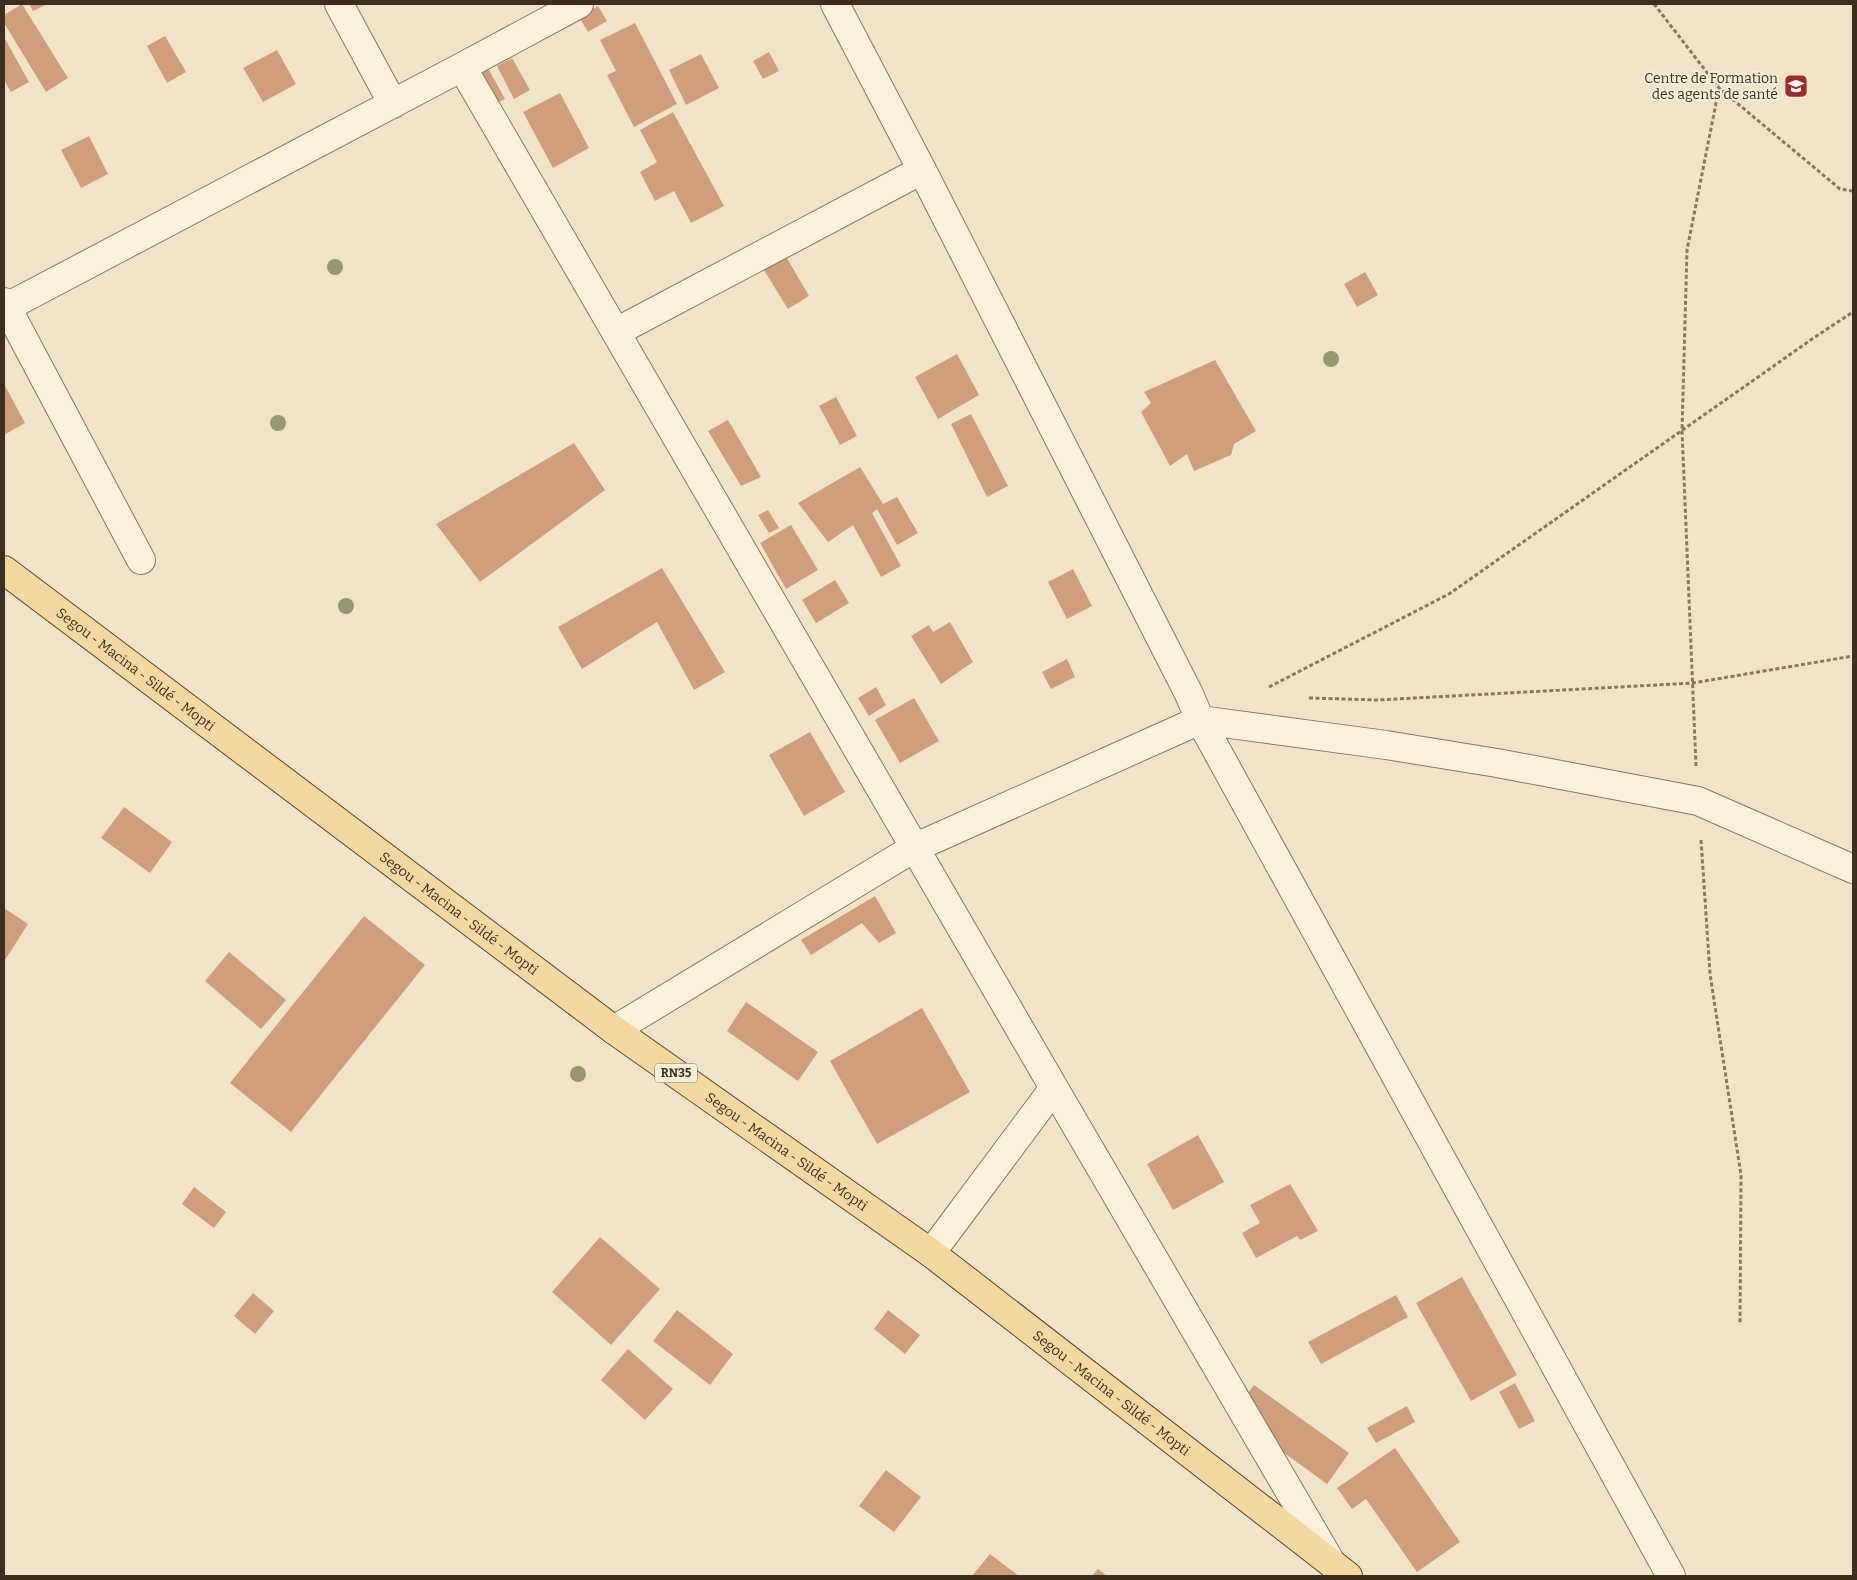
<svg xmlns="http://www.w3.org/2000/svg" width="1857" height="1580" font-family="Bitter,serif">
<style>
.building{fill:#cf9f7d}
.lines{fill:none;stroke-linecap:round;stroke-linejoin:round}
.minor-casing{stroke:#8d765c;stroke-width:30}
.primary-casing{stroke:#5b4430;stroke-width:30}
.path{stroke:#8d765c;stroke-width:3;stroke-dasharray:4 2.5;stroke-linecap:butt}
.minor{stroke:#faf1dc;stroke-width:28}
.primary{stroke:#f3d9a0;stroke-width:28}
.tree{fill:#96986f}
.labels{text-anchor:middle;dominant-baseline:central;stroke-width:4;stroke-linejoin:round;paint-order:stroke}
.shield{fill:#f7eed8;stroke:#756857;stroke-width:1}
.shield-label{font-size:12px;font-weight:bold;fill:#3d2e20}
.poi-label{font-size:14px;fill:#3d2e20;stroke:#f7eed8;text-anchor:end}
.street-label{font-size:14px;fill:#3d2e20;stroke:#f7eed8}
</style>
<rect width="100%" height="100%" fill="#f0e4c8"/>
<path class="building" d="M22 4 68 78 46 92 4 23V15Z
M29 4H47L33 11Z
M598 6 607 21 588 32 579 17Z
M635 23 677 104 634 127 607 75 616 71 600 40Z
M165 36 186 72 167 83 147 46Z
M4 37 29 82 11 92 4 80Z
M277 50 296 84 263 102 243 68Z
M769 52 779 71 763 79 753 61Z
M701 54 719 88 686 105 669 70Z
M512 58 530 90 514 99 497 66Z
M484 61 505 99 488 108 468 70Z
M560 93 589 148 553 168 523 112Z
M673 112 724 206 691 223 674 191 655 201 640 172 657 162 640 130Z
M89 136 108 174 81 188 61 150Z
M784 253 809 296 788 309 762 267Z
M1365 272 1378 295 1357 307 1344 284Z
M957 354 979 395 938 419 915 377Z
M1215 360 1256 431 1234 444 1231 455 1194 471 1187 454 1170 466 1141 412 1151 403 1144 392Z
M4 384 25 423 4 435Z
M836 397 857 436 840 445 819 406Z
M971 414 1008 486 987 497 951 424Z
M728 420 761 477 741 486 708 431Z
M574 443 605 490 480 582 436 524Z
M860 467 883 504 897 497 918 533 897 545 877 509 872 513 901 566 881 577 853 525 828 542 798 503Z
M768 510 779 528 769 533 758 515Z
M791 525 818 570 786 589 760 543Z
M662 568 725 672 694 690 657 622 582 669 558 627Z
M1073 569 1092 606 1067 619 1048 582Z
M835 580 849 603 816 623 802 600Z
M950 622 973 662 941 684 911 636 929 625 933 632Z
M1067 659 1075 677 1051 689 1042 672Z
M876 687 886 705 869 716 858 698Z
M914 698 939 741 900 763 875 720Z
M810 732 845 792 804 816 769 755Z
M124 807 172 842 150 873 101 838Z
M875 896 896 933 879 943 862 923 811 955 801 940Z
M4 908 28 924 5 960 4 959Z
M364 916 425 965 291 1132 230 1083Z
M229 952 286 1000 261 1029 205 981Z
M746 1002 818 1052 798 1081 727 1031Z
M922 1008 970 1092 877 1144 830 1061Z
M1198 1135 1224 1182 1173 1210 1147 1164Z
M1290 1184 1318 1231 1300 1240 1297 1236 1256 1258 1242 1233 1260 1223 1250 1205Z
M194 1187 226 1212 214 1228 182 1204Z
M600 1237 660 1289 611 1345 552 1292Z
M1462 1277 1517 1375 1471 1401 1416 1303Z
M253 1293 274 1311 255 1334 234 1316Z
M1396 1295 1408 1317 1321 1364 1308 1342Z
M677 1310 733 1354 710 1385 653 1341Z
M888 1310 920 1335 905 1354 874 1329Z
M628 1349 673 1389 645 1420 601 1380Z
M1515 1383 1535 1421 1519 1429 1499 1392Z
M1254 1385 1349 1453 1327 1484 1232 1415Z
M1407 1406 1415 1422 1376 1443 1367 1428Z
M1395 1448 1460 1542 1417 1572 1366 1499 1352 1509 1337 1488Z
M886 1470 921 1497 894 1532 859 1506Z
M990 1554 1019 1576H972Z
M1098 1569 1107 1576H1092Z"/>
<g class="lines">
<g class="minor-casing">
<path id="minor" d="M339 4 393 104
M835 4 922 170 1189 694 1200 720 1671 1576
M462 67 1054 1088 1332 1564
M4 302 141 560
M7 307 462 67 579 4
M616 332 922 170
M614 1030 914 848 1200 720 1386 745 1497 763 1698 801 1853 869
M931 1253 1054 1088"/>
</g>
<g class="primary-casing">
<g id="primary">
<path id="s1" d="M4 570 614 1030 931 1253 1348 1576"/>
</g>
</g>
<path class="path" d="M1654 4 1719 88 1840 189 1853 191
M1269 687 1449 594 1815 337 1853 312
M1309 698 1378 700 1693 683 1853 656
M1696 766 1682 430 1687 250 1719 88
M1701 840 1710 974 1741 1175 1740 1325"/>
<use href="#minor" class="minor"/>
<use href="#primary" class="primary"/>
</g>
<g class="tree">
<circle cx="335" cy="267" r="8"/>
<circle cx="1331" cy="359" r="8"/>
<circle cx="278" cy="423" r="8"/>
<circle cx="346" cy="606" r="8"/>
<circle cx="578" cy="1074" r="8"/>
</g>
<defs>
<g id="school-square" transform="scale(1.25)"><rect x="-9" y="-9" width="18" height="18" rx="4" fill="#9e2a2b" stroke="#f7eed8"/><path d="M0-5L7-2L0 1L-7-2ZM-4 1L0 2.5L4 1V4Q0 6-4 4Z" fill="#fff"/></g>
</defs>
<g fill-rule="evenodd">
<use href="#school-square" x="1796" y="86"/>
</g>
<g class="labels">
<rect class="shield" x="655" y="1063.5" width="42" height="19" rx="4"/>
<g class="shield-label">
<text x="676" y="1073">RN35</text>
</g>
<g class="poi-label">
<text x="1778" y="78">Centre de Formation<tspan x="1778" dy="16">des agents de santé</tspan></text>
</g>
<g class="street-label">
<text stroke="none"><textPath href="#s1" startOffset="165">Segou - Macina - Sildé - Mopti</textPath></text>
<text stroke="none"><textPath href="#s1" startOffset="570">Segou - Macina - Sildé - Mopti</textPath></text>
<text stroke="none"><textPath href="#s1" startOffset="975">Segou - Macina - Sildé - Mopti</textPath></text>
<text stroke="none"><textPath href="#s1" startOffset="1380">Segou - Macina - Sildé - Mopti</textPath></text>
</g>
</g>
<rect width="1857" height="1580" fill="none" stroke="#3d2e20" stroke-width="10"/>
</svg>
